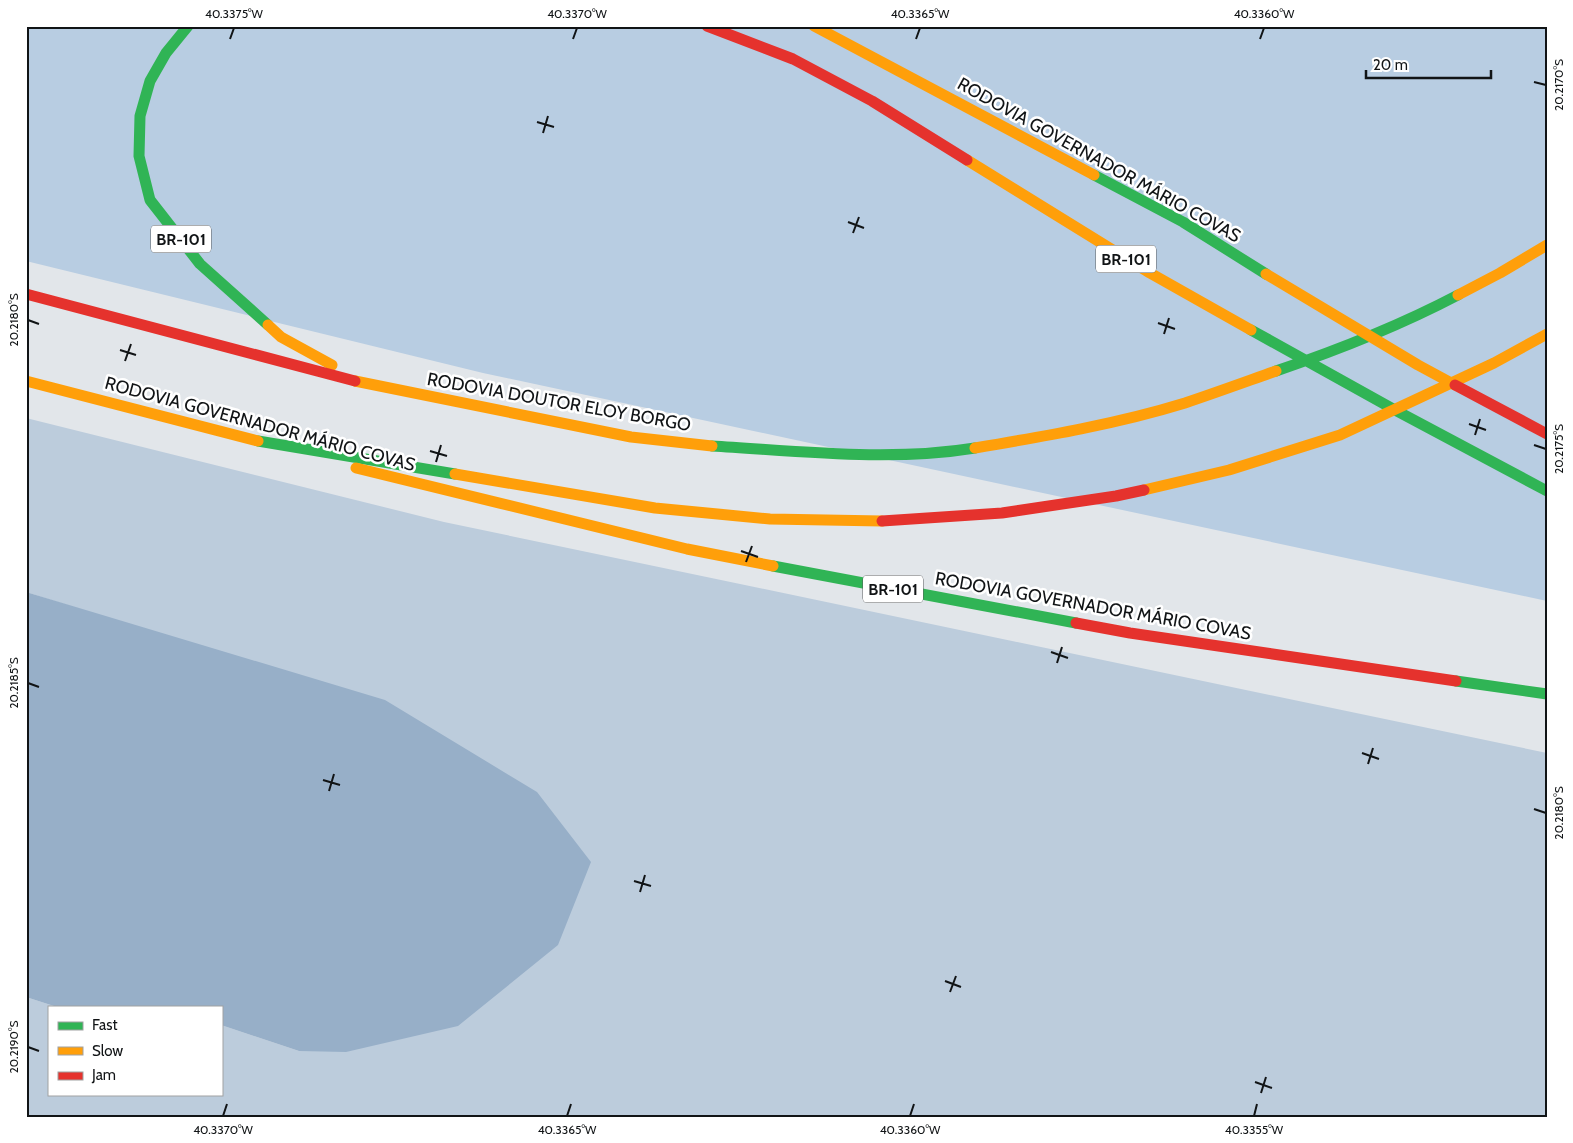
<svg xmlns="http://www.w3.org/2000/svg" width="1573" height="1143" font-family="Cabin,sans-serif">
<style>
.green{fill:#bcccdc}
.forest{fill:#b8cde2}
.water{fill:#97afc8}
.lines{fill:none;stroke-linecap:round;stroke-linejoin:round}
.fast{stroke:#30b455;stroke-width:11}
.slow{stroke:#ff9f0a;stroke-width:11}
.jam{stroke:#e5322d;stroke-width:11}
.ticks{fill:none;stroke:#111416;stroke-width:2}
.labels{text-anchor:middle;dominant-baseline:central;stroke-width:5;stroke-linejoin:round;paint-order:stroke}
.shield{fill:#fff;stroke:#585a5c;stroke-width:1}
.shield-label{font-size:16px;font-weight:bold;fill:#111416}
.street-label{font-size:18px;fill:#111416;stroke:#fff}
.neatline{fill:none;stroke:#111416;stroke-width:2}
.ticks-label{font-size:12px;text-anchor:middle;fill:#111416}
</style>
<rect width="100%" height="100%" fill="#e2e6ea"/>
<path class="green" d="M26 418 444 522 1547 753V1117H26V997L57 1007H49V1094H221V1025L299 1051 96 614 26 592Z"/>
<path class="forest" d="M26 26H1547V601L483 373 26 261Z"/>
<path class="water" d="M26 592 385 700 537 792 591 862 558 945 458 1026 346 1052 299 1051 221 1025V1007H57L26 997Z"/>
<g class="lines">
<path class="fast" d="M188 26 166 53 150 81 140 116 139 156 150 200 200 264 268 325
M1094 175 1183 222 1266 274
M1251 330 1395 410 1547 491
M1276 371C1338 350 1399 326 1458 295
M258 441 455 474
M712 446C799 451 889 462 975 448
M773 566 1076 623
M1456 681 1547 694"/>
<path class="slow" d="M814 26 1094 175
M967 160 1150 273 1251 330
M1266 274 1418 365 1455 385
M1458 295 1500 273 1547 245
M268 325 281 337 332 365
M26 381 258 441
M355 381 631 437 712 446
M975 448C1046 436 1117 424 1185 403 1215 393 1245 382 1276 371
M356 468 687 549 773 566
M455 474 655 508 770 519 882 521
M1144 490 1229 470 1340 435 1494 363 1547 334"/>
<path class="jam" d="M707 26 793 59 872 101 967 160
M26 294 355 381
M1455 385 1547 434
M882 521 1002 513 1116 496 1144 490
M1076 623 1130 633 1456 681"/>
</g>
<path class="ticks" d="M230 39 234 28M573 39 577 28M916 39 920 28M1260 39 1264 28M1534 82 1546 85M537 122 554 127M543 133 548 116M848 222 864 228M853 233 859 217M28 320 39 324M1158 323 1175 329M1164 334 1169 318M120 350 136 355M125 361 131 344M1469 424 1486 430M1475 435 1480 419M1534 445 1546 449M430 451 447 456M436 462 441 445M741 551 758 557M746 562 752 546M1051 652 1068 658M1057 663 1062 647M28 683 39 687M1362 753 1379 759M1368 764 1373 748M323 780 340 785M329 791 334 774M1534 809 1546 813M634 881 651 886M640 892 645 875M945 981 961 987M950 992 956 976M28 1047 39 1051M1255 1082 1272 1088M1261 1093 1266 1077M223 1116 227 1104M567 1116 571 1104M910 1116 914 1104M1254 1116 1257 1104"/>
<g class="labels">
<g class="shield">
<rect x="151" y="225.5" width="60" height="27" rx="4"/>
<rect x="1096" y="245.5" width="60" height="27" rx="4"/>
<rect x="863" y="575.5" width="60" height="27" rx="4"/>
</g>
<g class="shield-label">
<text x="181" y="239">BR-101</text>
<text x="1126" y="259">BR-101</text>
<text x="893" y="589">BR-101</text>
</g>
<g class="street-label">
<text transform="translate(1099 160) rotate(29)">RODOVIA GOVERNADOR MÁRIO COVAS</text>
<text transform="translate(559 402) rotate(10)">RODOVIA DOUTOR ELOY BORGO</text>
<text transform="translate(260 424) rotate(15)">RODOVIA GOVERNADOR MÁRIO COVAS</text>
<text transform="translate(1093 606) rotate(10)">RODOVIA GOVERNADOR MÁRIO COVAS</text>
</g>
</g>
<rect width="1573" height="1143" fill="none" stroke="#ffffff" stroke-width="55"/>
<rect x="48" y="1006" width="175" height="90" fill="#ffffff" stroke="#a0a1a2"/>
<rect x="58" y="1022" width="25" height="8" fill="#30b455" stroke="#a0a1a2"/>
<text x="92" y="1030" font-size="15" fill="#111416">Fast</text>
<rect x="58" y="1047" width="25" height="8" fill="#ff9f0a" stroke="#a0a1a2"/>
<text x="92" y="1056" font-size="15" fill="#111416">Slow</text>
<rect x="58" y="1072" width="25" height="8" fill="#e5322d" stroke="#a0a1a2"/>
<text x="92" y="1080" font-size="15" fill="#111416">Jam</text>
<path d="M1366 70v8h125v-8" fill="none" stroke="#111416" stroke-width="2.5"/>
<text x="1373" y="70" font-size="15" fill="#111416" stroke="#ffffff" stroke-width="4" paint-order="stroke">20 m</text>
<rect x="28" y="28" width="1518" height="1088" class="neatline"/>
<g class="ticks-label">
<text x="234" y="18">40.3375°W</text>
<text x="577" y="18">40.3370°W</text>
<text x="920" y="18">40.3365°W</text>
<text x="1264" y="18">40.3360°W</text>
<text transform="translate(1559 85) rotate(-90)" y="4">20.2170°S</text>
<text transform="translate(14 320) rotate(-90)" y="4">20.2180°S</text>
<text transform="translate(1559 449) rotate(-90)" y="4">20.2175°S</text>
<text transform="translate(14 683) rotate(-90)" y="4">20.2185°S</text>
<text transform="translate(1559 813) rotate(-90)" y="4">20.2180°S</text>
<text transform="translate(14 1047) rotate(-90)" y="4">20.2190°S</text>
<text x="223" y="1134">40.3370°W</text>
<text x="567" y="1134">40.3365°W</text>
<text x="910" y="1134">40.3360°W</text>
<text x="1254" y="1134">40.3355°W</text>
</g>
</svg>
